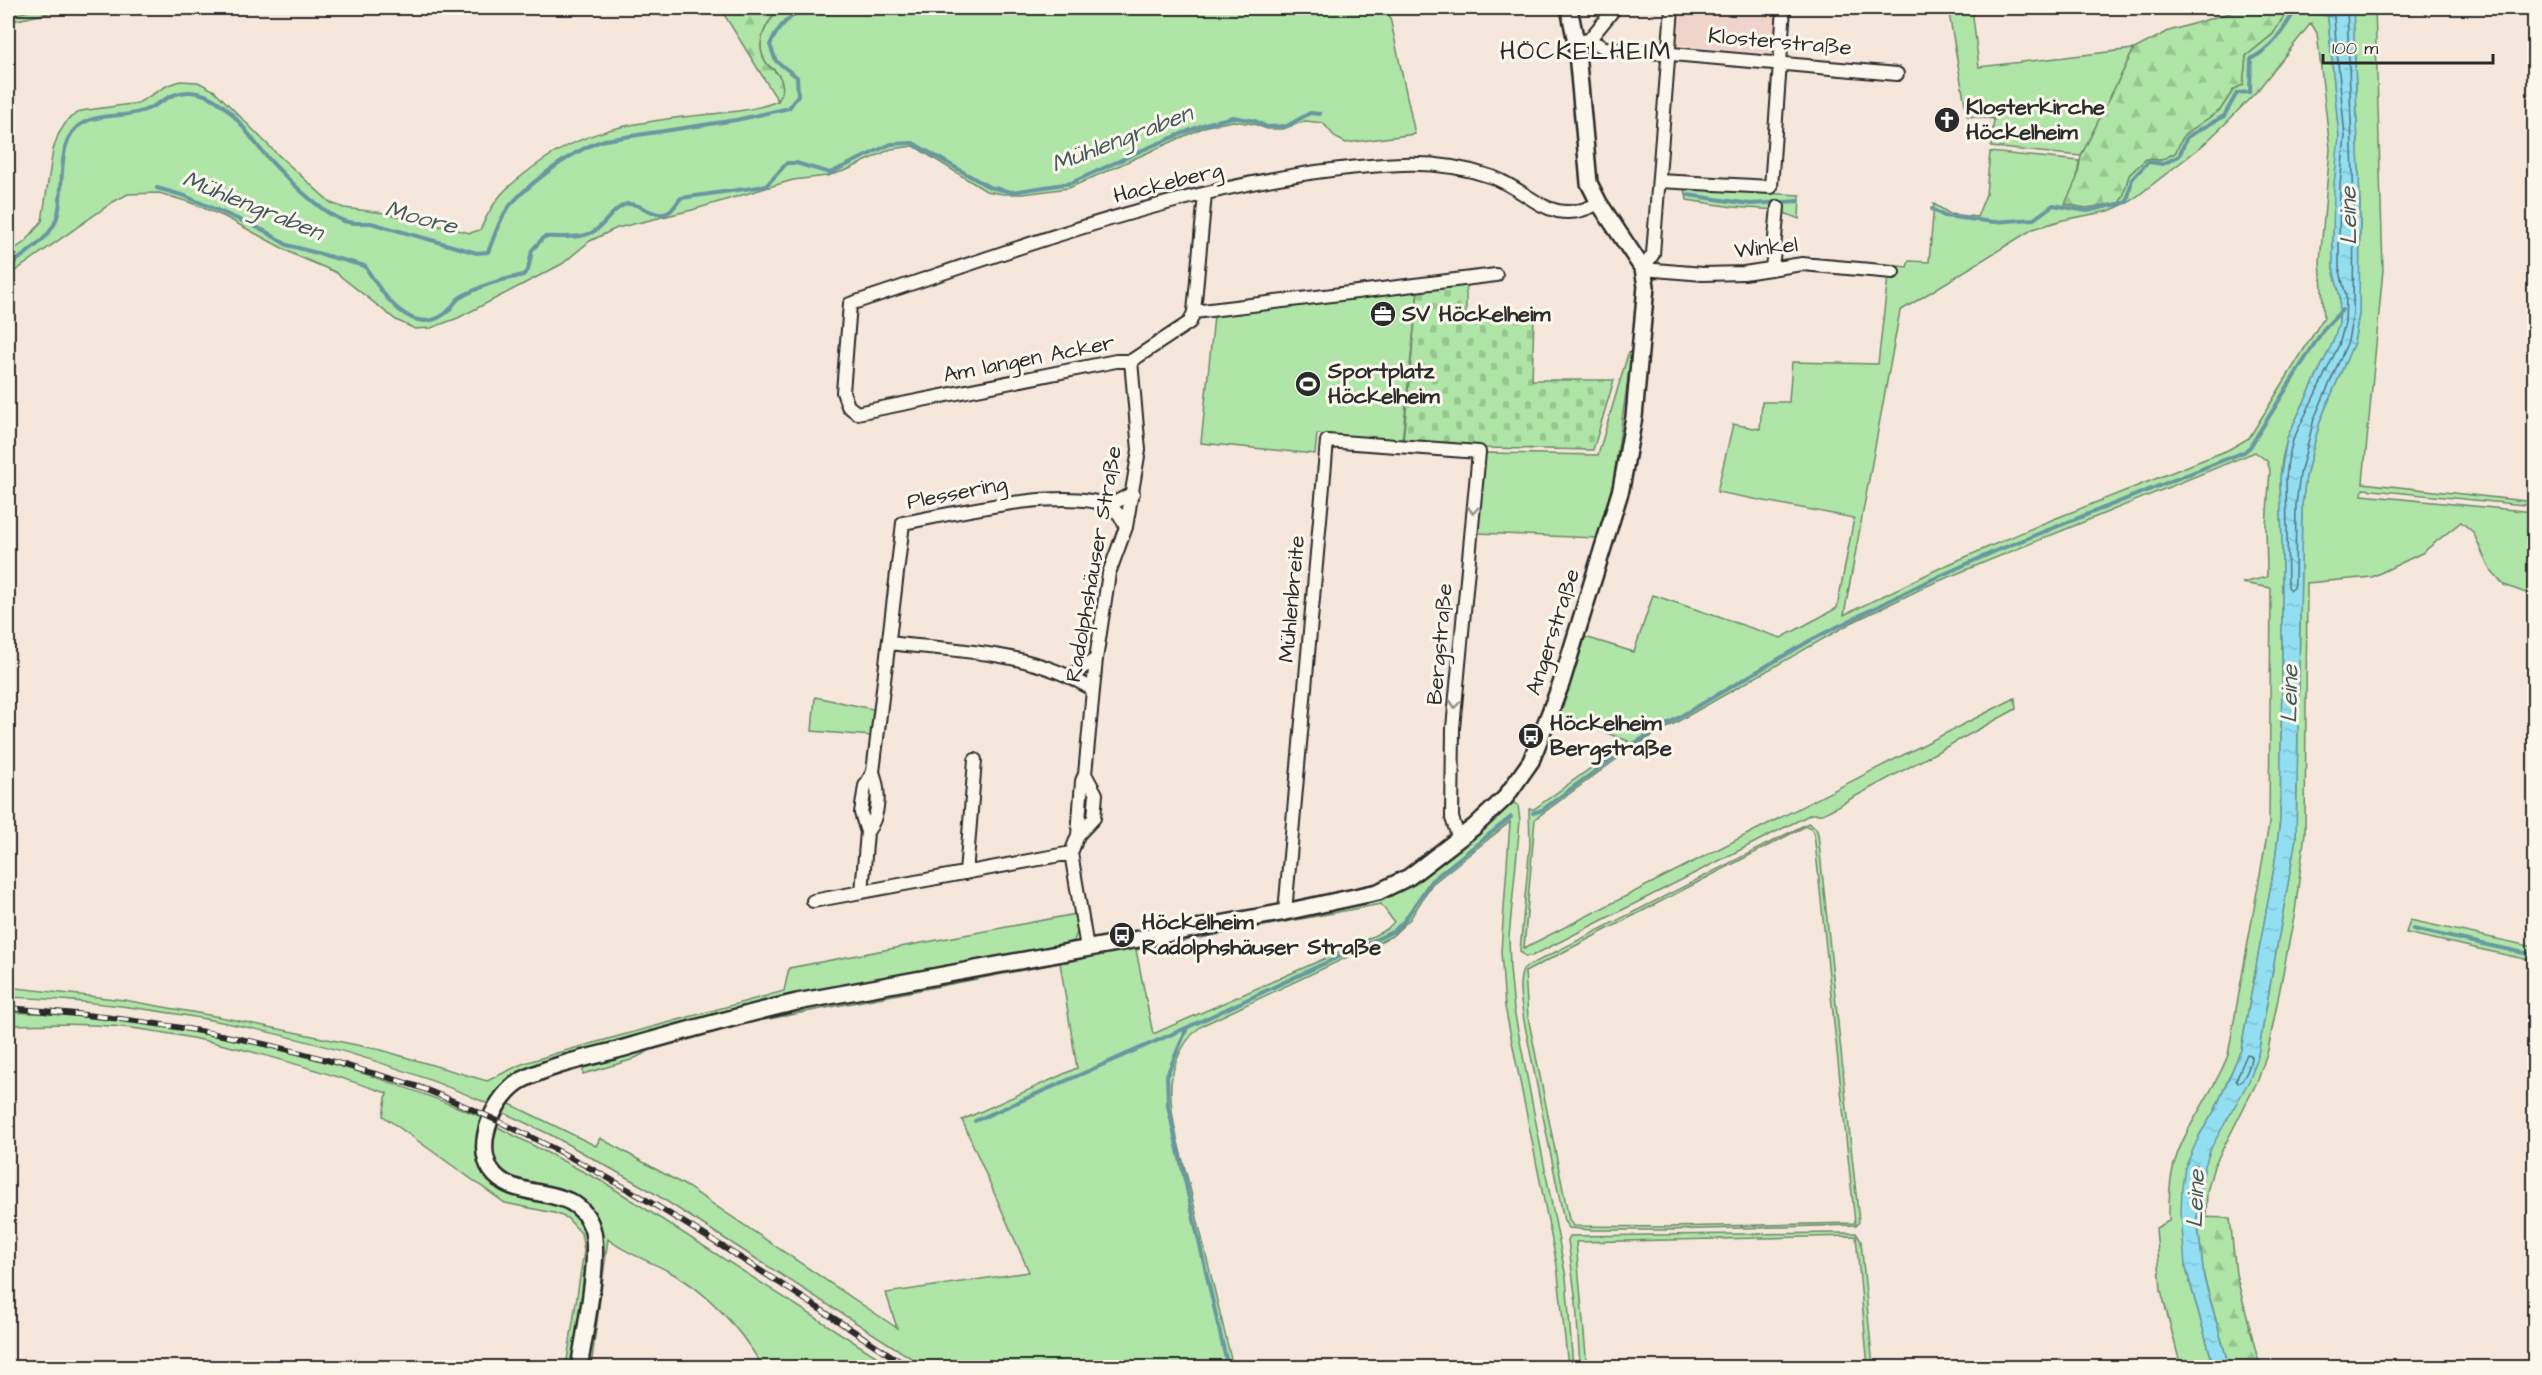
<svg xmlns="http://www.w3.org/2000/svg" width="2542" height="1375" font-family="'Architects Daughter',sans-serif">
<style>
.built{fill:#f0d4cb}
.green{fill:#afe5a7;stroke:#6d8869;stroke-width:1.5;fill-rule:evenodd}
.forest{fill:url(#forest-firs);stroke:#6d8869;stroke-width:1.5}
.cemetery{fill:url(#cemetery-stones);stroke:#6d8869;stroke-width:1.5}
.water{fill:url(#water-ripples);stroke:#6997a2;stroke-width:1.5}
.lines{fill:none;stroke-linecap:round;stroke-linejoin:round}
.shore{stroke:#54737b;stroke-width:1.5}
.stream{stroke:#6997a2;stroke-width:4}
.minor-casing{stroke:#2b2b2b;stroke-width:16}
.tertiary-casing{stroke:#2b2b2b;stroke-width:20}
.minor{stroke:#fbf7ec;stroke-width:12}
.tertiary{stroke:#fbf7ec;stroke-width:15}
.rail-casing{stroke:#2b2b2b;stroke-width:6}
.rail{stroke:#fbf7ec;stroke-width:4;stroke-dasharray:11;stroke-linecap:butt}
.oneway{stroke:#93918c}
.labels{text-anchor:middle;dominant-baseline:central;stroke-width:6;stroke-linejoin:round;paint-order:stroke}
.street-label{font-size:22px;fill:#2b2b2b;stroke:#fbf7ec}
.poi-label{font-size:22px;font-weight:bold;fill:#2b2b2b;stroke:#fbf7ec;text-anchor:start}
.water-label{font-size:24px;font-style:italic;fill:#45585d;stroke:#fbf7ec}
.quarter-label{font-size:26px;letter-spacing:1.5px;fill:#2b2b2b;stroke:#fbf7ec}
</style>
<defs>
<pattern id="forest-firs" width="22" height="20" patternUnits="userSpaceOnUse" patternTransform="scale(1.5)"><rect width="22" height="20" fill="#afe5a7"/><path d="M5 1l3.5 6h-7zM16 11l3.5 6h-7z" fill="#97c590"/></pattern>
<pattern id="cemetery-stones" width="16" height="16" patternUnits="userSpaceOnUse" patternTransform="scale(1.5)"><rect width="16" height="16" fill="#afe5a7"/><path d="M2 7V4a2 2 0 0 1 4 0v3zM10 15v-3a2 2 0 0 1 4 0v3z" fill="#97c590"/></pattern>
<pattern id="water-ripples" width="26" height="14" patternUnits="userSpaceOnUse" patternTransform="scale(1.5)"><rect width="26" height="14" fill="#92dff2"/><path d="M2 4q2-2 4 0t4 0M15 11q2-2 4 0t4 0" fill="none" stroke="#7ec0d0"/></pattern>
</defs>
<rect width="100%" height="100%" fill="#f6e7dd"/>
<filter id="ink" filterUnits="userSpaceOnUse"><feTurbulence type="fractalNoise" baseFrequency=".0167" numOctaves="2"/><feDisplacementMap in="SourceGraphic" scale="12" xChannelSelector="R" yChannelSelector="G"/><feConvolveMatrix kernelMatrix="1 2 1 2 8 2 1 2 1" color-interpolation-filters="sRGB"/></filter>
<g filter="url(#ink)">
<path class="built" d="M1676 8H1779L1775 54 1673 45Z"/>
<path class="green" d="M41 8H72L8 22V16Z
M783 8H1388L1415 134 1346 143 1336 138 1323 123 1305 121 1283 129H1267L1254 124 1233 121 1207 126 1069 188 1023 194H1003L986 191 914 146 891 149 847 170 827 176 793 180 692 210 617 228 590 241 562 264 458 318 431 328 415 329 396 320 335 272 295 255 225 217 189 202 159 193 128 194 113 202 8 276V254L26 241 42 221 53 150 58 135 68 119 81 111 138 103 168 85 180 81 198 82 215 91 275 152 331 203 344 208 385 213 470 233 480 230C495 197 504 189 532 168 580 132 624 124 683 117 715 113 748 113 778 101L782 92C781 86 780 77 777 73 775 69 769 67 766 63 754 44 766 19 783 8Z
M1859 8H1942L1912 13Z
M1948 8H1972L1979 67 2134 49 2081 156 1991 147 1994 119 1967 116Z
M2289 8H2327L2339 137 2333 240V268L2340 296 2339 323 2333 342 2287 438 2282 460 2280 478 2282 540V677L2280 821 2274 868 2241 1050 2215 1110 2199 1136 2185 1265 2214 1367H2181L2161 1290 2156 1228 2169 1221C2169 1201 2169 1180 2175 1161 2187 1123 2214 1092 2228 1055L2269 824 2271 588 2242 583 2267 577 2266 526 2270 470 2267 461 2255 452 1929 585 1851 623 1633 747 1535 819 1524 948 2015 698 2016 709 1823 814H1811L1532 956H1525L1520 951 1530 844 1529 809H1534L1628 741 1560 716 1585 637 1634 652 1653 595 1781 638 1837 608 1854 518 1717 492 1733 424 1760 429 1762 402H1789L1792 362 1878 364 1888 276H1896L1899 266 1907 267 1909 261 1929 262 1934 204 1950 214 1977 217 1986 194 1990 152 2079 161 2077 178 2123 197 2129 175 2146 159 2161 160 2175 153 2184 135 2220 110 2234 89 2243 85 2246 56 2273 34ZM2311 23 2317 33 2330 149 2320 262 2324 317 2249 438 2228 450 2044 523 1940 568 1844 615 1900 311 2033 229 2063 220 2109 211 2131 201 2202 146 2225 124 2257 91Z
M2353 8H2375L2383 270 2363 483 2534 502V506L2363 489 2362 495 2534 512V596L2504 585 2490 570 2473 532 2461 522 2422 553 2372 577 2307 583 2305 833 2295 912 2268 1050 2258 1080 2214 1166 2207 1192 2206 1218 2197 1217C2200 1194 2201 1169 2211 1148 2224 1117 2245 1092 2257 1060L2296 838 2302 505 2306 476 2320 421 2354 342 2359 314 2360 204Z
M1685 189 1800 195 1799 219 1777 210 1733 207 1687 200Z
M1418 290 1402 442 1317 434 1315 454 1201 443 1214 316Z
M1632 350 1613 483 1597 538 1477 533 1484 453 1598 455 1628 354Z
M815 697 873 709 871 736 812 731Z
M1511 802 1518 805 1520 821 1509 937 1510 969 1514 1010 1566 1277 1573 1367H1568L1557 1265 1505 1007 1501 951 1510 822 1432 884 1410 919 1392 936 1203 1025C1185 1037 1173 1062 1171 1084 1169 1119 1182 1155 1190 1188 1204 1248 1219 1308 1233 1367H925L649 1190 551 1135 502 1112 508 1103 596 1146 600 1138 686 1186 897 1328 886 1293 1029 1272 962 1120 1077 1068 1060 963 753 1022 651 1050 631 1060 583 1074V1064L764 1014 1065 957 1066 962 1092 957V953L1353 904ZM1381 904 1394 922 1387 929 1360 943 1153 1034 1136 950Z
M1808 823 1816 828 1818 834 1859 1222 1856 1225 1668 1230H1592L1569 1228 1564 1221 1524 1021C1522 1005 1516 983 1524 968ZM1806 826 1811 828 1814 833 1855 1223 1668 1227 1573 1226 1569 1219 1528 1017 1525 972Z
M1076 914 1078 929 1074 941 1055 947 800 995 510 1080 498 1091 491 1105C345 1040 167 1003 8 997V987L124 1000 220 1017 381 1050 487 1081 522 1064 557 1053 784 991 789 968Z
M2410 920 2534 947V961L2406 933Z
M8 1012C171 1016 334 1055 484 1118 484 1130 478 1158 482 1168 498 1212 567 1185 587 1231 598 1256 578 1338 573 1367H566L584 1251 581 1233 567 1218 554 1213 505 1203 383 1116 387 1093C303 1065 219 1039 131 1028 90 1023 48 1024 8 1025Z
M496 1126 605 1183 893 1367H763C740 1329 710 1293 670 1272 650 1261 626 1254 608 1239L591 1367H584L602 1243C601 1223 588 1200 568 1192 563 1190 556 1190 550 1189 510 1181 482 1173 496 1126Z
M1837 1233H1856L1861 1241 1873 1367H1868L1856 1236 1576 1242 1587 1367H1580L1576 1302 1568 1240 1570 1236Z"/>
<path class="forest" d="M720 8H743L747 12 753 8H783C766 19 752 46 768 65 773 71 780 73 782 83 784 89 781 95 778 101Z
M2246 8H2289L2273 34 2246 56 2243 85 2234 89 2220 110 2184 135 2175 153 2161 160 2146 159 2129 175 2123 197 2119 203 2086 208 2065 204 2077 178 2081 156 2134 49 2169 31Z
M2197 1217 2230 1218 2236 1274 2260 1367H2229L2204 1277Z"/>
<path class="cemetery" d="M1466 285V316L1534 317 1532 380H1614L1593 450 1485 448 1403 442 1418 290Z"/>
<path class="water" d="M2327 8H2353L2360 204 2359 314 2354 342 2320 421 2306 476 2302 505 2296 838 2257 1060 2249 1081 2211 1148 2204 1169 2197 1217 2204 1278 2229 1367H2214L2185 1265 2181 1215 2182 1186 2185 1168 2199 1136 2215 1110 2241 1050 2274 868 2280 821 2282 677V540L2280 478 2287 438 2333 342 2339 323 2340 296 2333 268V240L2334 184 2339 137Z"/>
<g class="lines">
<path class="shore" d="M2333 8 2345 137 2340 185 2339 240V267L2346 296 2345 323 2339 345 2293 440 2288 460 2286 478 2288 587 2291 590 2294 588 2295 581 2296 505 2300 474 2314 419 2348 341 2353 314 2354 204 2347 8
M2247 1054 2251 1055C2251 1063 2246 1079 2238 1083L2236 1080Z
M2193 1165H2197L2198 1168 2193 1195 2190 1197 2188 1195Z"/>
<path class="stream" d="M1023 8 1041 11 1052 8
M157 188 185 196 265 231 287 245 365 266C380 291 411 340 446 313 451 309 454 303 458 299 463 295 469 293 475 290 489 282 508 279 523 275L528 270 532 250 544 237C560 236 583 240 596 230 606 223 612 210 624 205 638 199 655 221 669 212 673 210 677 202 681 198L766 186 787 163H796L830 173 891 144 913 143 989 187 1012 192 1071 183 1145 149 1205 124 1233 117 1255 121 1267 127 1287 126 1310 113 1320 114
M1688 195 1750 204 1799 201
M1932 209 1944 216 1994 222 2034 219 2053 205 2087 211 2127 202 2132 179 2148 162 2163 164 2179 156 2187 137 2224 116 2237 93 2250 92 2251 59C2274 46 2281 33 2295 11L2330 15
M8 267C22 256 42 244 52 228 70 202 50 140 83 123 101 113 126 118 145 110 161 104 172 91 190 92 223 93 243 128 261 150 278 170 320 213 344 221 353 224 361 223 371 223L477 253 488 252C495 235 500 216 513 202 534 180 576 148 605 140L736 120 789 108 798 95 797 77 776 61 770 45C778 26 790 14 809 8
M1533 813 1542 810 1628 747 1811 640 1922 584 1998 550 2244 452 2250 447 2323 330 2342 310
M2413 929 2534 955
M1187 1028 1167 1075 1168 1106 1228 1368
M975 1121 1188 1027 1394 931 1404 921 1431 881 1511 817
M8 1363 37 1368"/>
<g class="minor-casing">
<path id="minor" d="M1672 8 1653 254 1643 269 1703 274 1744 273 1802 264 1893 272
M1589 40 1605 48 1897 74
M1583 41 1589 40 1615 8
M1659 181 1771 187 1784 8
M1205 194 1194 312 1190 322 1131 361H1116L857 413 848 406 843 392 850 304C1025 247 1218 171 1403 164 1433 163 1463 167 1492 177 1535 193 1550 229 1599 203
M1772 269 1778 207
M1194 312 1496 275
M1108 506 1133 493
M889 643C957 651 1034 651 1093 690
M1071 675 1096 659
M867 832C880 815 880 791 873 772
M1078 835 1082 781 1085 774
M966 873 975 760
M862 892 867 832 861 813 865 786 873 772 903 523C952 514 1065 486 1109 506 1118 511 1122 518 1126 527
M813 901 1071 853
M1285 912 1327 441 1479 452 1453 728 1452 818 1459 839
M1087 948 1071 853 1078 835 1094 818 1096 794 1085 774 1096 659 1109 573 1126 527 1139 450 1131 361"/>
</g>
<g class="tertiary-casing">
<path id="tertiary" d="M579 1368C584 1336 601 1256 592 1228 576 1179 514 1205 491 1170 473 1143 496 1094 522 1080 551 1065 586 1058 617 1050 677 1033 736 1016 797 1002L1285 912 1378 892 1409 877 1474 827 1505 798 1531 761 1561 684 1621 489 1634 417 1646 286 1643 269 1599 203 1589 183 1576 42 1569 8"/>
</g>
<use href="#minor" class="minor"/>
<use href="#tertiary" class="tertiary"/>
<g class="rail-casing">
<path id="rail" d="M8 1008C129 1017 241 1033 358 1069 382 1076 407 1082 429 1091 601 1160 756 1268 910 1368"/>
</g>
<use href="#rail" class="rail"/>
</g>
<defs><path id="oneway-chevron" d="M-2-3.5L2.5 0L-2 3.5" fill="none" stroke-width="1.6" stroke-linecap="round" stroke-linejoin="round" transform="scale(1.5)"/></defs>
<g class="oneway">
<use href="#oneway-chevron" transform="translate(1473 510) rotate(95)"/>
<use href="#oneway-chevron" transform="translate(1455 704) rotate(95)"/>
</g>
</g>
<defs>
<g id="church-disc" transform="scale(1.35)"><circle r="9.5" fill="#2b2b2b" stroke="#fbf7ec"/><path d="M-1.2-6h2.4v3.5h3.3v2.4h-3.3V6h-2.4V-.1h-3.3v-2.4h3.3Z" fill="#fff"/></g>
<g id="office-disc" transform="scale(1.35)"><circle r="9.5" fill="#2b2b2b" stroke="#fbf7ec"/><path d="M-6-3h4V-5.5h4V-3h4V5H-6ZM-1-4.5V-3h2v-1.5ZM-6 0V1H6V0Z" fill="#fff"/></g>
<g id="stadium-disc" transform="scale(1.35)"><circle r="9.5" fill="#2b2b2b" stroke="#fbf7ec"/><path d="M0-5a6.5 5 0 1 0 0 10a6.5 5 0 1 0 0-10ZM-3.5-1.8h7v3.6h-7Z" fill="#fff"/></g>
<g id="bus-disc" transform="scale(1.35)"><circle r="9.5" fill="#2b2b2b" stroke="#fbf7ec"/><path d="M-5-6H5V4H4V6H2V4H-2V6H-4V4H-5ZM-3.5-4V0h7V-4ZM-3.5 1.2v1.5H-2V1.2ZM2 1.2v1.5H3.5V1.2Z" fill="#fff"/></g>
</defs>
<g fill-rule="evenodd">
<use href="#church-disc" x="1947" y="120"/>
<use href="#office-disc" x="1383" y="314"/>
<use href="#stadium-disc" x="1308" y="384"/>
<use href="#bus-disc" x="1531" y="736"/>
<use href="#bus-disc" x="1122" y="935"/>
</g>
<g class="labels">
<g class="street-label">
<text transform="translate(1780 42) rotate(5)">Klosterstraße</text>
<text transform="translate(1168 183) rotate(-14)">Hackeberg</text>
<text transform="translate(1766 248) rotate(-6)">Winkel</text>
<text transform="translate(1029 359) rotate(-11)">Am langen Acker</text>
<text transform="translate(957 493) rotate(-11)">Plessering</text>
<text transform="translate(1094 564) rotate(-80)">Radolphshäuser Straße</text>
<text transform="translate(1292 599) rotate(-85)">Mühlenbreite</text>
<text transform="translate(1553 632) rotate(-72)">Angerstraße</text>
<text transform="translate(1440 644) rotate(-85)">Bergstraße</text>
</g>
<g class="poi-label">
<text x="1966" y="107">Klosterkirche<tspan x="1966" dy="25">Höckelheim</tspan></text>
<text x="1402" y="314">SV Höckelheim</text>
<text x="1328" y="371">Sportplatz<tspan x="1328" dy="25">Höckelheim</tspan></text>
<text x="1550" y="723">Höckelheim<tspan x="1550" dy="25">Bergstraße</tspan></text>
<text x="1142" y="922">Höckelheim<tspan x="1142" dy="25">Radolphshäuser Straße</tspan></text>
</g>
<g class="water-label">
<text transform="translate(1122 139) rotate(-21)">Mühlengraben</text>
<text transform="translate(253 206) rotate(22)">Mühlengraben</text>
<text transform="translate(2349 216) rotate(-91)">Leine</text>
<text transform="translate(421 218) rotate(15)">Moore</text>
<text transform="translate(2290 694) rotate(-89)">Leine</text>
<text transform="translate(2196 1199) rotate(-88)">Leine</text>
</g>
<g class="quarter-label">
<text x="1586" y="51">HÖCKELHEIM</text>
</g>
</g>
<rect width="2542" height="1375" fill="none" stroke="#fbf7ec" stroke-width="30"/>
<rect x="15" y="15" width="2512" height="1345" fill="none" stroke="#2b2b2b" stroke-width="2" filter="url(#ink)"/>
<path d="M2323 54v9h170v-9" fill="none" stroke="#2b2b2b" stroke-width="3"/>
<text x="2332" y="54" font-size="18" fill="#2b2b2b" stroke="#fbf7ec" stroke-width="4.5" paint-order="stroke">100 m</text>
</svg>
